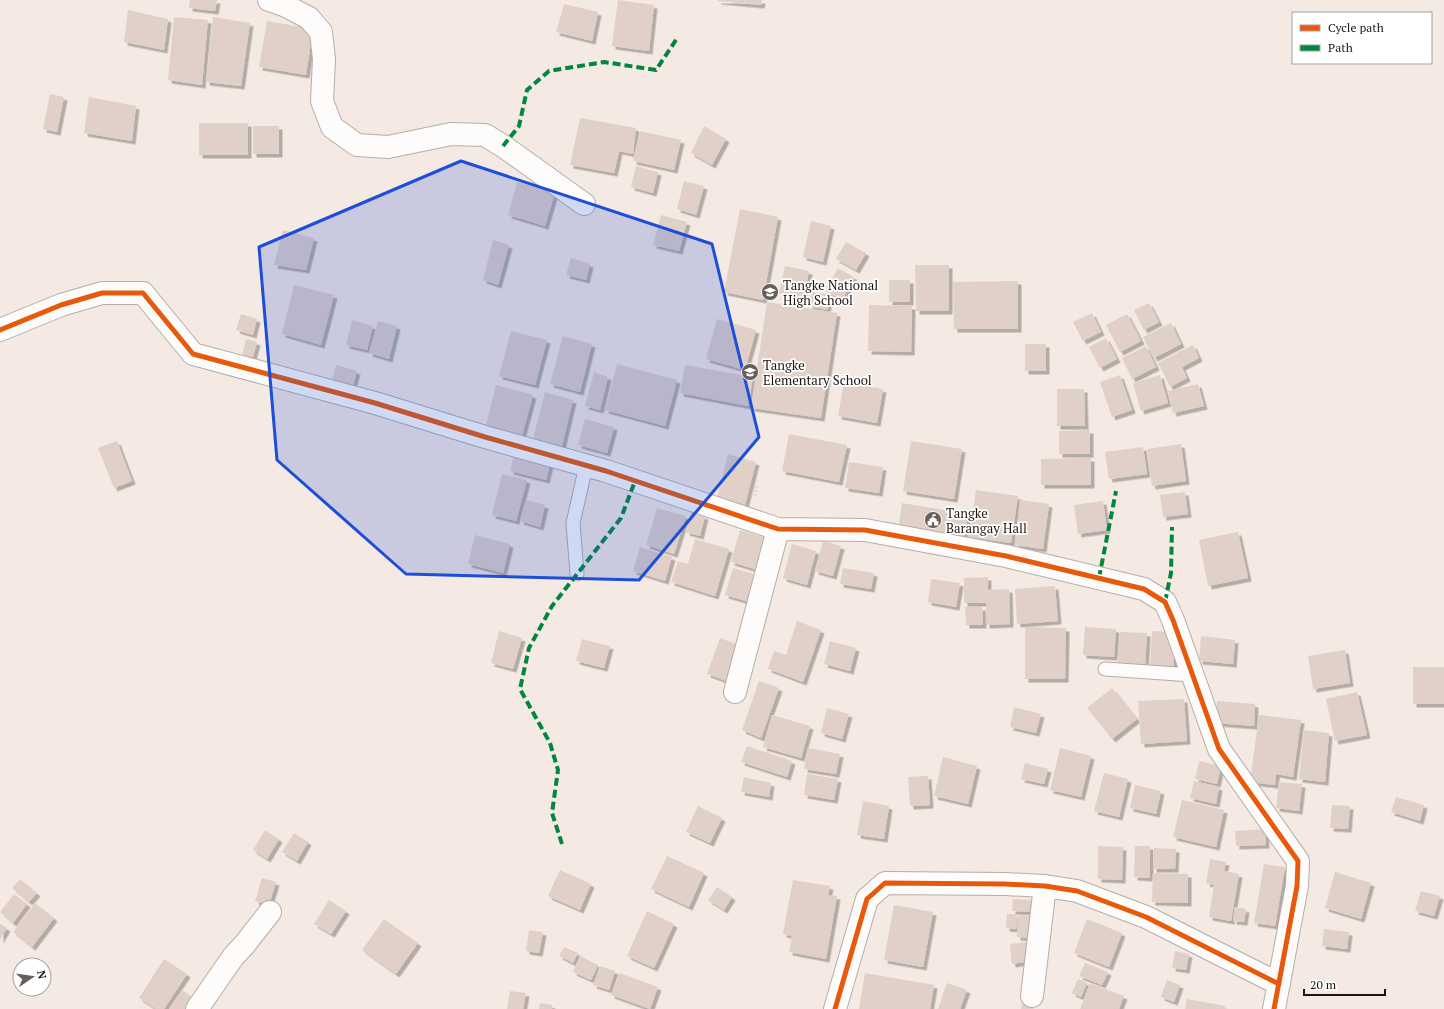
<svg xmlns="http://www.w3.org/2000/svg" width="1444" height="1009" font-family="'PT Serif',serif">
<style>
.building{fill:#e0d0c8;filter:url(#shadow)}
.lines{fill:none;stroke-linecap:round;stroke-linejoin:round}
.service-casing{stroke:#b5ada9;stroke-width:15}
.minor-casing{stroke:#b5ada9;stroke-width:24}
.path{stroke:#dad7d5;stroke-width:2.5;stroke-dasharray:2 2;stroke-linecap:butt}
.service{stroke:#fdfcfb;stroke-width:13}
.minor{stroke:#fdfcfb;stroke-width:22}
.quiet{stroke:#00873e;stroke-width:4;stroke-dasharray:8 4;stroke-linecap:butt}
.cycleway-casing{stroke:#fff;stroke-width:8}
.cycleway{stroke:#e8590c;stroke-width:5}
.marked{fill:#1d4ed8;fill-opacity:0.2;stroke:#1d4ed8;stroke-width:3;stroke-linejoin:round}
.labels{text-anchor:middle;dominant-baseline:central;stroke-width:3.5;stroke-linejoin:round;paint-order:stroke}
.poi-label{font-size:13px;fill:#1d1512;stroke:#fff;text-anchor:start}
</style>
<defs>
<filter id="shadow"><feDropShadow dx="3.5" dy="3.5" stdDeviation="0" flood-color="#0004"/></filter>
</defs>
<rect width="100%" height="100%" fill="#f4e9e3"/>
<path class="building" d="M190 0H217L215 11 189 8Z
M618 0 654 5 649 51 612 46Z
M718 0H762L761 5 718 1Z
M564 4 598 12 592 41 556 32Z
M128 10 168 19 164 50 124 42Z
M174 17 208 20 202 85 168 80Z
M213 17 250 23 241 86 206 82Z
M267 21 313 29 306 75 259 67Z
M50 94 64 97 57 132 43 129Z
M89 97 136 106 132 141 84 133Z
M580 118 636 128 633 154 619 151 614 173 570 165Z
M199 123H248V155H199Z
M253 126H279V154H253Z
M704 126 726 139 712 165 691 153Z
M640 131 681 140 674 170 633 161Z
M636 166 658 172 653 193 631 187Z
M684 181 704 186 696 215 677 209Z
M517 182 555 192 545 226 508 215Z
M740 209 778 217 763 300 724 292Z
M661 215 687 222 679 251 653 245Z
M811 221 831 226 823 262 803 257Z
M283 230 314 238 306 270 274 265Z
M493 240 509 245 498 285 483 280Z
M846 242 866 253 856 270 836 259Z
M571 258 590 264 586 280 566 275Z
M915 265H949V311H916Z
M785 266 809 271 803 299 779 293Z
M838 268 854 277 842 300 825 291Z
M889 280H910V302H889Z
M1018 281V329H954L953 282Z
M294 285 334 295 321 345 282 334Z
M812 292 830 295 827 310 809 306Z
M767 302 837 313 821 418 751 408Z
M1149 303 1159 322 1144 330 1134 310Z
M869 305 912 306 911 352 868 351Z
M1092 313 1101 332 1083 341 1073 322Z
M241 314 257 319 253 335 236 330Z
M1127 314 1141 341 1120 352 1106 325Z
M717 319 756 330 745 370 706 359Z
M352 320 373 326 367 350 346 345Z
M378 321 397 326 389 359 369 353Z
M1171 323 1181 344 1154 358 1143 337Z
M511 331 547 340 535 385 499 376Z
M563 336 592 344 580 392 550 384Z
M1106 338 1117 359 1100 368 1089 347Z
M246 339 257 342 253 357 242 355Z
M1025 344H1046V371H1025Z
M1193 345 1199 358 1182 367 1187 378 1170 387 1158 363Z
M1146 346 1156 367 1132 379 1122 358Z
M617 364 677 380 665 426 605 410Z
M336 365 357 371 352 389 331 383Z
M685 365 753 377 748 406 680 393Z
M594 372 608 377 600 410 585 406Z
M1120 375 1132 410 1112 417 1100 382Z
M1160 375 1168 403 1141 411 1133 383Z
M844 382 883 389 877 423 838 416Z
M1198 384 1204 406 1173 413 1168 391Z
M496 385 533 395 521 439 485 429Z
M1057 389H1084L1085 426H1057Z
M545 392 573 400 562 446 533 439Z
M585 419 614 427 607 453 578 445Z
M1090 430V454H1059V431Z
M789 434 847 445 839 482 782 471Z
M117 441 132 481 114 488 98 448Z
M911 441 962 449 954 499 903 491Z
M1181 444 1186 481 1152 486 1147 449Z
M1143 447 1147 474 1109 479 1105 452Z
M515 450 551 460 546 480 510 471Z
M728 454 756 462 745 505 717 498Z
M1091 458V485H1041V459Z
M849 462 883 467 879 493 845 488Z
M502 474 527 480 516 521 492 515Z
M976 490 1018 496 1011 543 969 537Z
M1185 492 1188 514 1163 517 1160 495Z
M526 500 545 505 540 527 520 521Z
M1020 500 1049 504 1043 549 1015 545Z
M1103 501 1107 530 1078 534 1074 505Z
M902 503 968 514 964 536 899 525Z
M657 508 686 516 674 554 646 545Z
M691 512 705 516 700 536 686 532Z
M740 530 770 539 761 571 731 562Z
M1238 532 1248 578 1208 586 1199 540Z
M475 535 510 544 503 573 468 564Z
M695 539 729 549 715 596 671 582 678 561 688 564Z
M823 541 841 546 833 576 815 571Z
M792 544 816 551 807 585 783 578Z
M640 547 672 557 665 581 633 571Z
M733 568 761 576 753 603 725 595Z
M843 568 874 573 871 589 840 584Z
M988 577V590L1009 589 1010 624 986 625V603H964V578Z
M931 579 960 583 956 607 928 602Z
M1055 586 1058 621 1017 624 1015 589Z
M965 607H982L983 625H966Z
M797 621 821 630 803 682 768 669 774 651 786 655Z
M1025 627 1066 628 1065 679H1025Z
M1085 627 1116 629 1114 657 1083 655Z
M499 631 522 638 513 669 491 663Z
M1152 631 1175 632 1173 671 1150 669Z
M1120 632 1147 633 1145 669 1117 668Z
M1201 636 1235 640 1233 664 1199 661Z
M720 638 744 647 732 683 707 674Z
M582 639 610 646 604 668 576 661Z
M830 641 856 648 850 671 824 664Z
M1345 650 1350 683 1313 689 1308 656Z
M1413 667H1444V704H1413Z
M759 681 779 688 761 738 742 730Z
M1112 688 1137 719 1112 739 1087 708Z
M1357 692 1367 735 1335 741 1326 699Z
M1184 699 1187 741 1141 744 1138 701Z
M1217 701 1255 704 1254 726 1215 723Z
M1014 707 1041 714 1036 733 1010 727Z
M827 708 849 714 842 739 821 733Z
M772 715 810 726 801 758 763 747Z
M1259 715 1301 720 1293 777 1276 774 1275 785 1250 782Z
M1304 730 1329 733 1325 782 1299 779Z
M747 746 792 761 787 777 741 762Z
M808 748 840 754 836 774 804 769Z
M1060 748 1091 756 1081 797 1050 790Z
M943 757 977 766 968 804 934 796Z
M1199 761 1221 766 1217 784 1195 779Z
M1025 763 1048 769 1044 784 1021 779Z
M1104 773 1128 779 1119 817 1094 811Z
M807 774 838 779 834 800 804 795Z
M928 776 930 805 910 806 908 777Z
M744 777 771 783 769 797 741 792Z
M1194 781 1219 787 1216 804 1190 798Z
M1279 782 1302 784 1299 811 1276 808Z
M1135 785 1161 791 1156 814 1130 808Z
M1396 797 1424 805 1420 821 1391 812Z
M1182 800 1224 810 1216 847 1173 837Z
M863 801 889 806 884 839 857 835Z
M1332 805 1350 806 1348 829 1330 828Z
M698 806 722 818 710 843 686 832Z
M1265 829 1266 845 1236 846 1235 831Z
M265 830 279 839 267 859 253 850Z
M294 833 308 842 297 861 282 852Z
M1098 846 1123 847 1122 880 1098 879Z
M1135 846H1150V878L1134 877Z
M1154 848 1176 849 1175 869H1153Z
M667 856 704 873 689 907 651 889Z
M1210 859 1226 862 1224 871 1239 874 1231 921 1209 917 1214 885 1206 883Z
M1264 864 1285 867 1275 926 1254 923Z
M560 870 591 884 580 910 548 896Z
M1335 872 1371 883 1361 919 1325 908Z
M1153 873 1188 874V903L1152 902Z
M262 878 276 882 269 905 255 901Z
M20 879 37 893 29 902 12 888Z
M793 880 830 886 828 895 837 896 826 959 789 952 792 936 783 934Z
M717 887 732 897 724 910 708 900Z
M1421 891 1440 896 1434 916 1415 911Z
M14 894 27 904 13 923 0 912Z
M1013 899 1033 900 1032 912 1012 911Z
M329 900 346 911 331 934 314 924Z
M35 903 54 918 32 947 13 932Z
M894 905 933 912 923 967 884 960Z
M1235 907 1246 909 1244 922 1233 921Z
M647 911 674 924 654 968 627 956Z
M1007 914H1017L1016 929 1006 928Z
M1018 915 1030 916 1029 938 1017 937Z
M384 919 418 943 396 974 362 950Z
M1087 919 1122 933 1109 967 1074 953Z
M0 924 7 928 0 940Z
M1324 929 1349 932 1347 949 1322 946Z
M529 930 543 932 539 953 526 951Z
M1028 942 1030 961 1012 964 1010 944Z
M564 947 578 953 573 963 559 956Z
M1175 951 1189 954 1186 970 1172 968Z
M580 956 598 965 591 980 573 972Z
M164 959 187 974 164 1009H156L139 998Z
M1085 963 1108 972 1102 985 1079 976Z
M600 966 615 971 609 990 593 985Z
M619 973 658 987 650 1009 611 995Z
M865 973 934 985 930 1009H859Z
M1078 979 1087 983 1081 997 1072 993Z
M1167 980 1180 985 1174 1002 1161 997Z
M947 983 967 990 960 1009H938Z
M1090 983 1124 996 1119 1009H1080Z
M182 990 199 1002 194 1009H169Z
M510 991 526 993 523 1009H507Z
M1187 999 1225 1006V1009H1185Z
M540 1003 552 1005V1009H539Z
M1022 1004 1035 1009H1021Z"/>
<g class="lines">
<g class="service-casing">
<path id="service" d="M577 574 573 523 586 466
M1105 669 1192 675"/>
</g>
<g class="minor-casing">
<path id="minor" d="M269 0 286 6 309 18 321 32 324 59 322 101 332 127 357 145 388 147 451 134 485 135 503 146 584 204
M0 330 61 305 102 293H143L193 354 375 403 485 437 606 471 778 529 865 530 1006 556 1144 589 1165 602 1173 620 1219 749 1298 861 1297 886 1274 1009
M735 692 778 529
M1032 996 1045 886
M197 1009 233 957 245 944 270 912
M835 1009 867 899 885 883 1005 884 1045 886 1077 891 1146 917 1279 984"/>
</g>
<path class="path" d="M755 496 757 485"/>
<use href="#service" class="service"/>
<use href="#minor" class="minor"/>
<path class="quiet" d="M503 146 519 126 527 90 549 71 604 62 656 70 678 37
M1099 578 1116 491
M1165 602 1171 573 1172 527
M562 844 552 813 558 770 550 743 520 689 529 648 552 606 621 518 635 481"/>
<g class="cycleway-casing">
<path id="cycleway" d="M0 330 61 305 102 293H143L193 354 375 403 485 437 606 471 778 529 865 530 1006 556 1144 589 1165 602 1173 620 1219 749 1298 861 1297 886 1274 1009
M835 1009 867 899 885 883 1005 884 1045 886 1077 891 1146 917 1279 984"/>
</g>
<use href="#cycleway" class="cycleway"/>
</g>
<path class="marked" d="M461 161 712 244 759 437 639 580 406 574 277 460 259 247Z"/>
<defs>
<g id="school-disc" transform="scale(0.9)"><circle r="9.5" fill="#685f5b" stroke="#fff"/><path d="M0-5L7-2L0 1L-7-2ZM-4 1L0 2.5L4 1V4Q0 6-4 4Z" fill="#fff"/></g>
<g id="civic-disc" transform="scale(0.9)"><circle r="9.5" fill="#685f5b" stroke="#fff"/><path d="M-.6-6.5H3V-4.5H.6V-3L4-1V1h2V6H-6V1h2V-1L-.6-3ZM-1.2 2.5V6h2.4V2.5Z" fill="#fff"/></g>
</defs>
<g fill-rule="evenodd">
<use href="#school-disc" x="770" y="292"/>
<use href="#school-disc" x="750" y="372"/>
<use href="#civic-disc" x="933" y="520"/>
</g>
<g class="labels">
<g class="poi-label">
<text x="783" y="285">Tangke National<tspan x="783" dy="15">High School</tspan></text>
<text x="763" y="365">Tangke<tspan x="763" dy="15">Elementary School</tspan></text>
<text x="946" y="513">Tangke<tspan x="946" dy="15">Barangay Hall</tspan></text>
</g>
</g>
<rect x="1292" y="12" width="140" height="52" fill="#ffffff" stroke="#a5a1a0"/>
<rect x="1300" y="25" width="20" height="6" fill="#e8590c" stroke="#a5a1a0"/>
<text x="1328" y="32" font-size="12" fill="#1d1512">Cycle path</text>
<rect x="1300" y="45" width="20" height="6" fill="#00873e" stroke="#a5a1a0"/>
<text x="1328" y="52" font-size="12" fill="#1d1512">Path</text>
<g transform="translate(32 977) rotate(77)"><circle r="19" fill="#ffffff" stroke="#a5a1a0"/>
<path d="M0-3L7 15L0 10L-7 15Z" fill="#685f5b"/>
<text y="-6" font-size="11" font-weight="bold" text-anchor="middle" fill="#1d1512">N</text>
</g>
<path d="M1304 989v6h81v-6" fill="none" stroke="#1d1512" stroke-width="2"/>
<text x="1310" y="989" font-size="12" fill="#1d1512" stroke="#ffffff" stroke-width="3" paint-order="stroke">20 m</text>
</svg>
